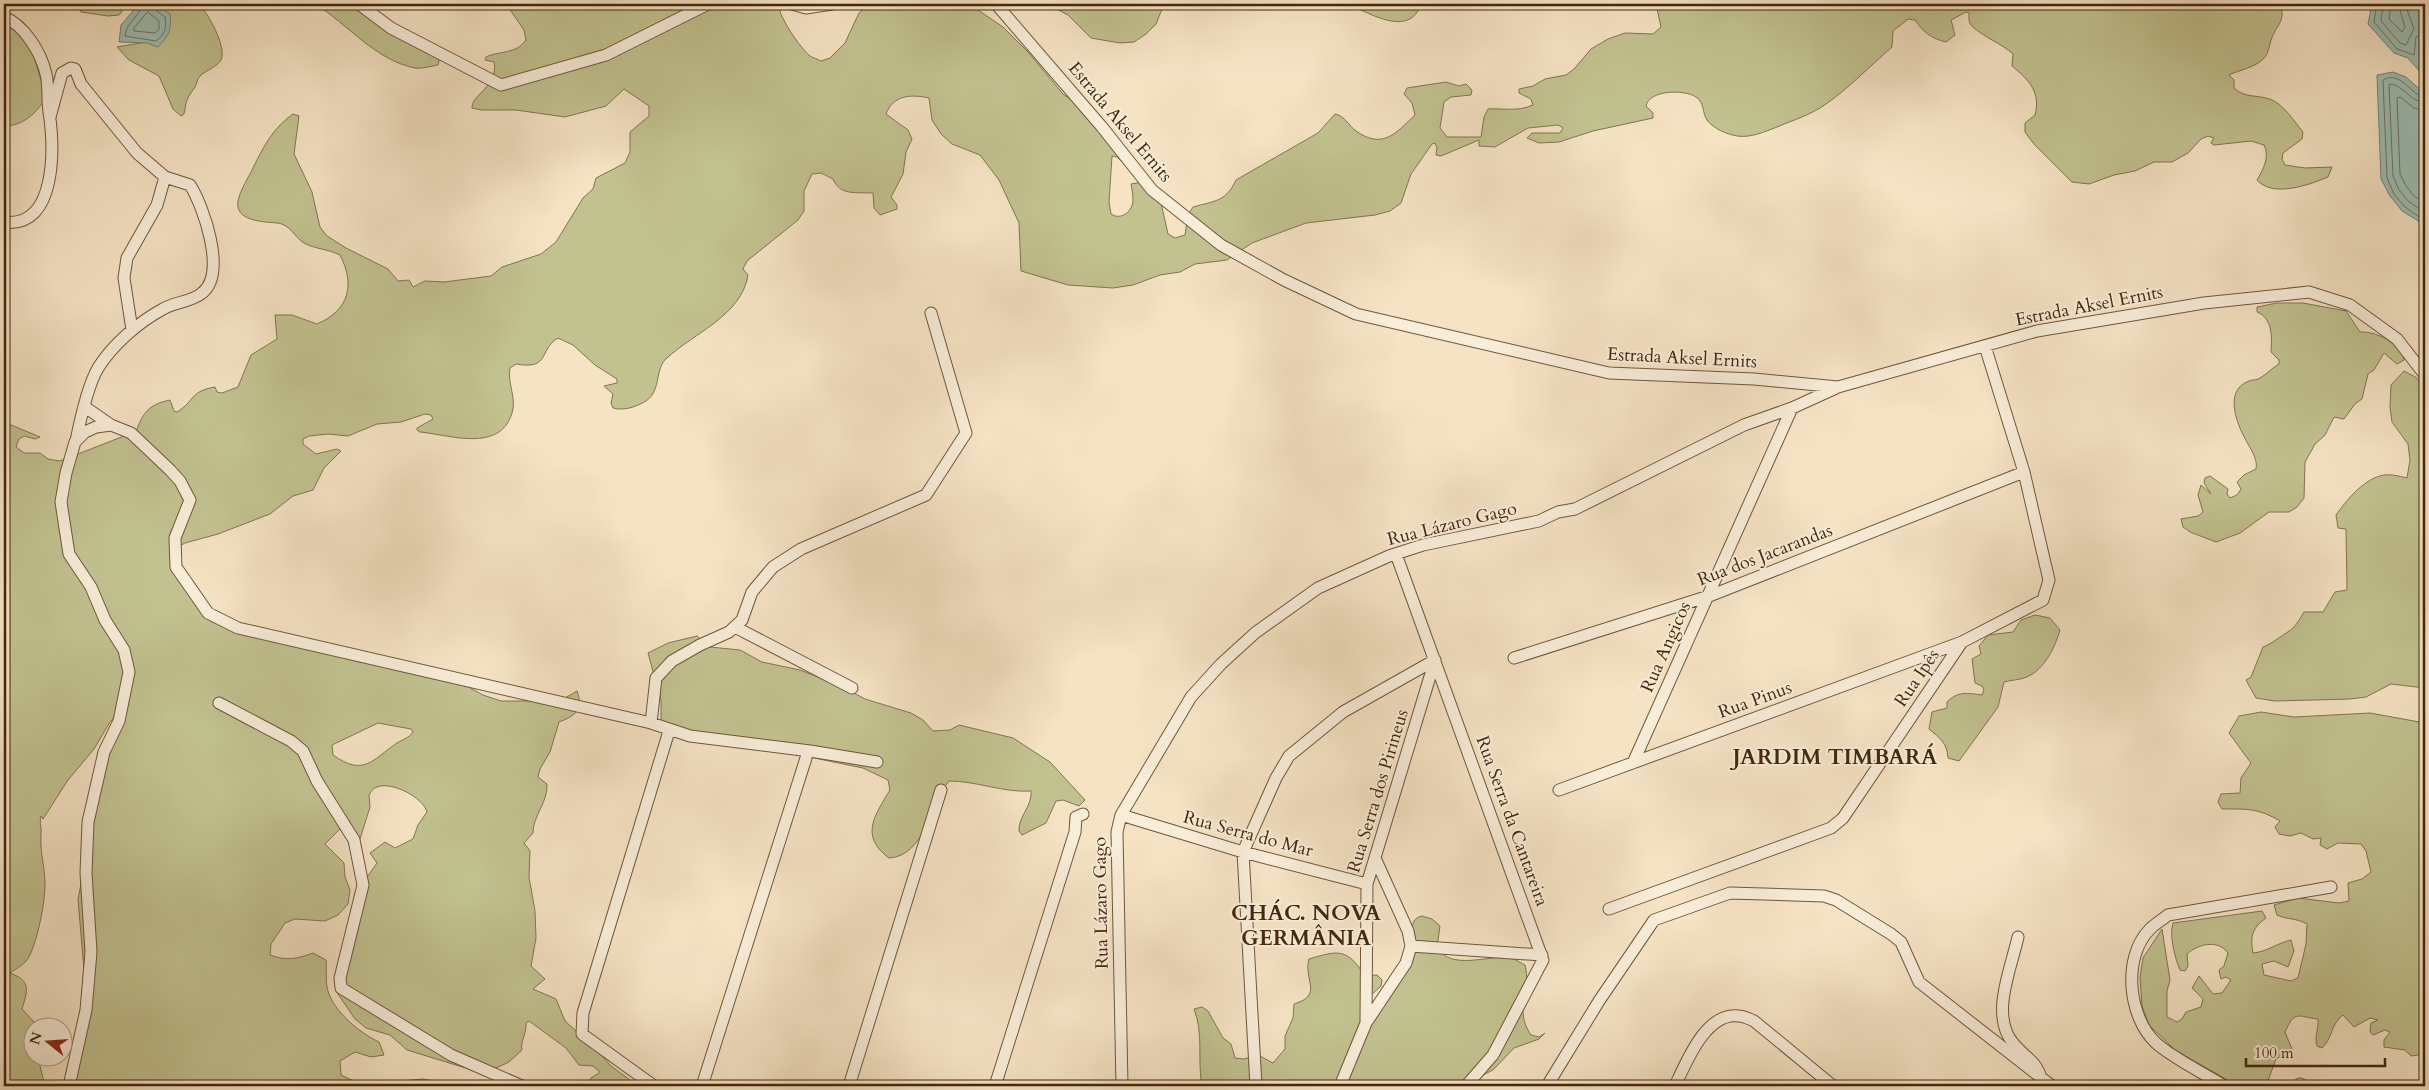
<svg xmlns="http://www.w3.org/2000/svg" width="2429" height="1090" font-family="Cardo,serif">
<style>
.green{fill:#c2c290;stroke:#83744e;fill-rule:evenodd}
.water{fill:#9cbeb4;stroke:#798271}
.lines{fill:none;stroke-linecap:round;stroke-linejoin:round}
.shore{stroke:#707260;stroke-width:1}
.minor-casing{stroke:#70563a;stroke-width:13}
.minor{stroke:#f8edd9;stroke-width:11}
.labels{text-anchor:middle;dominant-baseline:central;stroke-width:4;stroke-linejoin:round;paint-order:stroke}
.street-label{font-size:18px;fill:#44270c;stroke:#f8edd9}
.district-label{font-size:22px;font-weight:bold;fill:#44270c;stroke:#f8edd9}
</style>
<rect width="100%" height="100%" fill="#f5e3c4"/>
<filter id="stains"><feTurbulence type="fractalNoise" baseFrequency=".004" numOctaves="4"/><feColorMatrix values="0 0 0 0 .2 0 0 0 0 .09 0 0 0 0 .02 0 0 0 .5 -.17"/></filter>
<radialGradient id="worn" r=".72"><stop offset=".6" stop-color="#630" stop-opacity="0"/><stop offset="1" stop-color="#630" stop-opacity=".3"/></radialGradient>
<path class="green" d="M76 4H119L122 12 119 15 108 16 81 12Z
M158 4H199C208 13 227 47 221 60 217 67 206 70 200 76 197 79 197 84 195 87 186 100 187 98 184 114L181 116 173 109 159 76 129 60 117 47 146 42 161 26Z
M315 4H349L372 11 433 53 439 61 438 65C431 66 422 69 415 68 375 60 349 25 315 4Z
M506 4H779C776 13 801 49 810 56 813 58 818 59 821 61L830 58 845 43 859 13 866 7 905 4H969L1003 27 1028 52 1063 94 1098 119 1130 169 1117 157 1112 156 1109 202 1111 214C1121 221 1133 211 1133 200 1133 195 1132 189 1131 184L1143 182 1159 194 1168 234 1175 238 1185 235 1188 215 1193 207C1214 201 1226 202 1236 180L1318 133 1335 114C1345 116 1348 125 1356 131 1383 150 1396 133 1415 115L1412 103 1404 94 1407 88 1446 82 1459 86 1466 84 1472 90 1471 95 1451 97 1444 102 1440 128 1447 137H1481L1484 117 1488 109C1504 108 1517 112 1533 105L1531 99 1519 93V89L1533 86 1545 79 1566 75 1574 69 1591 49 1608 39 1625 33 1653 34 1661 27 1656 4H2281C2285 24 2277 23 2271 40 2269 46 2269 53 2264 58 2257 67 2239 70 2229 75L2234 80V88C2246 99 2258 94 2272 100 2284 105 2294 121 2303 132L2302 139 2283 153 2282 159 2285 165 2305 168 2332 167 2328 177C2309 185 2273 198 2257 180 2263 170 2270 157 2264 145L2251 141 2214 145 2211 143 2214 138 2208 136 2201 139 2188 153 2172 162H2154L2135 171 2114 175 2089 184 2072 182 2034 144 2025 132V123L2035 115C2041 92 2029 80 2012 66L2013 54C2001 43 1985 38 1973 27 1968 23 1969 18 1969 13L1966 12 1951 20 1955 35 1946 42C1931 38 1924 33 1915 20L1908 19 1893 31 1892 47C1870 66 1849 88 1826 104 1811 115 1793 120 1777 127 1764 132 1751 138 1737 136 1726 134 1714 129 1707 120 1702 113 1705 103 1696 97 1684 89 1649 90 1646 106L1653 113V118L1593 131 1559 142 1539 143 1527 138 1532 133H1560L1563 128 1558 125 1528 128 1495 147 1479 146V140L1441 156 1436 155 1437 148 1435 143 1432 144 1411 174 1401 203 1390 211 1375 215 1306 223 1252 243 1227 260 1195 264 1180 272 1160 275 1133 285 1113 288 1068 285 1021 271 1019 223 999 180 980 155 952 144 941 134 932 120 929 98C911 94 893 95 886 114L908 130 912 139 906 152 903 174 891 197 897 205V209L880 215 874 208 873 193C856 192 840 196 833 179L821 173 812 174 804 191V211L798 220 747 261 743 269 748 275C742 315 694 333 667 358 654 369 662 390 646 401 636 407 624 411 613 408L611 403 613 394 604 386 617 383V379L595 365 573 345 558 338C538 350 551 370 516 364L510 368C507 383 517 399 512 413 500 453 450 435 420 432L417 430V428L433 419 431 415 425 414 401 422 377 424 348 436 328 434 309 436 303 439V444L316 454 337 449 341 451 324 468 313 490 293 496 270 514 218 534 185 543 176 548 171 558 209 608 241 625 359 662 402 668 463 684 483 695 501 701H553L565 698 577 691C584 710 575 716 559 722L550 752 540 769 538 777 547 784C548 803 533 815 533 833L524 843 530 851 529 877 535 911 536 938 531 966 545 979 533 989 556 999 565 1021 594 1047 611 1066 638 1086H587L591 1078 599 1073V1071L593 1066 579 1065 566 1048 529 1021 526 1023C527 1033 520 1041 522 1050L509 1062 496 1068 469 1069 407 1050 390 1035 366 1028 355 1019 338 994 337 980 363 883 377 863 370 853 385 842 395 848 413 839 418 825 427 812C423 797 391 781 377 787 373 788 371 792 369 795L370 807 360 839 357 841 341 828 325 844 344 863 345 877 350 890 348 904 338 915 325 921 295 919 285 923 271 944 270 955C286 961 297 959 313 953L326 960C327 969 325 982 328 991 334 1012 360 1033 379 1042L384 1055 371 1057 355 1052 340 1061 341 1075 362 1085 376 1086H68L86 994 78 899 114 718 110 722 94 749 68 780 43 819 41 816C39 823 42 828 41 835 40 854 45 867 45 884 45 904 38 937 30 955 26 964 17 968 10 973 31 981 28 989 22 1009L34 1022 32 1058H38L45 1086H4V422L40 437 35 439 24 436 19 439 16 447 24 453H40L48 459 60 461 124 436 134 437C142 415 146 405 170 400L174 411 177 412C195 401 190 391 215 387L217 392 222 393 238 387 251 355 277 339 275 315H292L317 324C350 310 355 284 340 255 328 249 315 249 304 243 296 238 292 229 284 225 279 222 271 223 265 222 225 217 237 198 251 172 263 148 271 130 293 114L299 116 294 154 312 192 320 227 327 236 346 248 388 269 398 281 409 280 413 287 425 281 444 282 491 276 502 267 541 254 556 242 583 198 593 189 596 178 625 163 630 152V132L649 116V106L624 89 606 106 565 117 516 110H482L472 108C471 95 499 86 494 62L485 60 486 57C501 50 515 55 526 40L524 30ZM378 723 411 729 413 732C409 738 403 739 397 743 372 760 364 777 333 755L332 745Z
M1047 4H1164L1156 24 1146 34 1134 42 1120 43 1091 38 1068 15Z
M1349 4H1421C1410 38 1370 14 1349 4Z
M4 18 31 46 46 97C37 113 23 126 4 126Z
M2277 303H2303L2346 311 2360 332C2376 331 2400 343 2404 360L2397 364 2384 353 2374 370 2368 374 2362 399 2355 404 2344 419 2334 417 2325 435 2315 444 2305 462 2304 498 2297 507 2289 512H2269L2240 533 2216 542 2190 532 2183 527 2181 519 2198 516 2203 512 2198 495 2201 485 2211 494 2204 483 2205 478 2210 476 2228 489 2227 494 2230 498 2237 495 2241 489 2237 482 2244 475 2256 469C2258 461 2252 451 2248 444 2238 427 2222 391 2249 381 2253 379 2256 381 2260 378 2267 374 2272 368 2279 364V360L2271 352C2272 338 2273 318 2257 312V307Z
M2404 371 2417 378 2425 394V688L2391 684 2366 697 2350 699 2275 701 2256 698 2246 680 2251 677 2263 647C2268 646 2288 632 2293 628 2297 624 2301 617 2304 612H2323L2335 592 2347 590 2346 529 2338 528 2336 515C2346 501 2362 481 2380 476 2389 473 2398 476 2407 478L2410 460 2408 444 2392 422 2390 407 2391 385Z
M2035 615 2050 618 2060 630C2055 647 2045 669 2027 677 2020 680 2011 680 2004 682L1998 707 1959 761 1948 758C1947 743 1940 738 1929 729L1932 712 1947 708V702C1958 691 1967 693 1982 695L1984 690 1982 686 1975 683 1972 659 1981 654 1979 646 1988 635 2013 632 2021 620Z
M697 636 710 647 740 650 762 662 800 670 841 686 865 699 911 713 923 720 933 731 950 730 959 725 1013 738 1050 762 1085 800 1079 806 1063 800 1056 801 1046 823 1022 835 1019 831C1018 817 1033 805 1031 791 1004 793 977 781 949 781 930 804 925 856 889 858 859 836 875 815 890 790L888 780 863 768 668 728 661 720V700L648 653 668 643Z
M2261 712 2294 717 2370 713 2425 723V1054L2411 1056 2405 1050 2384 1047V1040L2390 1032 2385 1030 2373 1035 2370 1032 2371 1023 2378 1020 2370 1018 2354 1027 2343 1015C2330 1025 2333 1038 2322 1048L2317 1046C2314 1036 2319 1029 2318 1019 2298 1017 2295 1009 2285 1032L2292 1049 2276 1059 2266 1086H2238L2175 1050 2149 1025 2142 1006 2140 977 2143 958 2162 929 2170 980 2167 991V1017L2177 1022 2182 1019 2186 1012 2201 1007 2203 999 2192 988 2199 976 2213 994 2222 993 2231 980 2226 977 2221 979 2219 970 2224 966 2228 953C2218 939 2198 944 2187 954L2188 966 2185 971 2180 970C2175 958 2169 936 2173 923L2262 911 2266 918C2252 928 2250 936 2253 953 2267 952 2277 943 2291 940L2294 951 2288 967 2274 961 2262 964 2264 975 2291 981 2298 978 2306 944 2307 924C2297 918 2288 920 2277 915L2274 905 2298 898 2339 903 2349 901 2348 883 2362 879 2371 872 2366 851 2361 844 2338 843 2327 849 2320 845 2321 838 2313 839 2301 833 2290 836 2279 834 2275 827 2280 821C2258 808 2247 809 2222 809L2218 802 2221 794 2240 793 2241 778 2251 763 2229 733 2239 716Z
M1422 916 1432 919 1440 926 1437 947C1450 971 1487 955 1507 958 1514 958 1519 962 1525 965 1532 991 1513 1009 1531 1035L1539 1037 1545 1033 1539 1039 1514 1048 1493 1070 1475 1079 1471 1086H1202C1197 1060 1204 1034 1194 1009L1202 1007 1208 1011 1223 1038 1231 1044 1235 1058 1244 1059 1258 1055 1273 1063 1285 1049V1036L1293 1018 1294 1004C1324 995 1303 980 1309 959 1339 950 1347 948 1365 976L1377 975 1382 980 1381 986 1368 998 1370 1004 1375 1005C1386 987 1401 969 1410 949 1415 938 1406 919 1422 916Z
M423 1079 464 1086H377L391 1082Z"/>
<path class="water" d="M139 4H155L170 14C172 30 169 35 158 47L147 43 119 42 121 25Z
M2372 4H2415C2421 11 2425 25 2425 35L2420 40V49L2425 55 2422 74 2408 58 2394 53 2368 24Z
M2393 72 2406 77 2425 94V229L2417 220 2402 211 2390 196 2381 179 2377 75Z"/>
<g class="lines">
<path class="shore" d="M142 4C141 16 126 22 125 36L156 41C165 34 167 28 165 17L154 9 153 4
M2377 4 2374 22 2397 49 2414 55 2416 37 2425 32
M2383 4 2381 21 2400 43 2406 45 2414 29 2405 4
M2391 4 2389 19 2402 32 2405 27 2398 4
M148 12 159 21V29L155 33 134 31V28Z
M2425 97C2409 95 2402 70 2383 80L2387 178 2394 194 2405 207 2425 221
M2425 103C2412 102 2405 88 2392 84L2389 85 2393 176 2399 190 2409 202 2425 212
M2425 111 2414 108 2400 97 2397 98 2400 174 2406 186 2414 196 2425 203"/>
<g class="minor-casing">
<path id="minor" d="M359 4 391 28 501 85 606 55 708 4
M792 4 806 8 832 4
M996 4 1102 127 1152 190 1221 245 1284 280 1356 314 1609 373 1754 379 1838 387 2037 331 2204 303 2309 292 2350 305 2397 339 2425 375
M4 17C24 25 41 52 46 74 49 86 47 99 49 112 54 145 58 229 4 222
M50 117 62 73 71 68 75 69 81 84 137 153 165 177 190 185C204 207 227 274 202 293 192 302 174 302 163 309 139 322 113 344 98 368 88 385 80 421 76 441
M132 330 124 278 127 258 157 205 165 177
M85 407 111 425
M1396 554 1543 960 1493 1055 1466 1086
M735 627 852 688
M1514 658 1712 595 2024 472
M219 703 291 741 303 751 317 781 354 840 363 885 340 978 341 988 451 1055 522 1086
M877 762 810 751 690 736 651 723 656 678 672 661 700 645 729 632 742 620 752 592 773 567 801 549 926 495 966 433 931 313
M1633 763 1792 408
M1559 790 1962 642 2043 600 2049 580 2045 563 2024 472 1985 346
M1121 815 1243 852 1367 884
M1609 909 1831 828 1843 818 1962 642
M2018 937C2011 969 1990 1015 2013 1043 2024 1057 2036 1060 2041 1078
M1411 946 1542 955
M1366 1023 1367 884 1435 660
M2300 1084 2304 1086
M69 1086 86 1010 91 952 86 873 88 822 104 752 119 721 129 672 124 650 105 620 91 587 69 554 61 502 66 473 75 442 85 432 96 427 111 425 131 433 170 470 180 481 190 500 175 538 176 567 208 613 238 628 651 723
M654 1086 582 1034 583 1013 669 731
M702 1086 806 758
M849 1086 941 790
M995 1086 1075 832 1076 817 1083 814
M1122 1086 1117 832 1121 815 1191 697 1221 664 1255 633 1318 588 1389 556 1423 545 1539 521 1558 512 1575 509 1744 425 1792 408 1836 388
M1256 1086 1243 852 1276 778 1289 756 1343 712 1435 660
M1340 1086 1366 1023 1406 963 1411 946 1408 931 1375 858
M1547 1086 1599 1001 1654 920 1730 893 1824 896 1836 900 1891 934 1901 942 1919 982 2052 1086
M1675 1086C1686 1063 1706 1011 1739 1016 1744 1016 1749 1019 1754 1021L1833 1086
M2224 1086C2205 1074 2171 1057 2156 1043 2128 1017 2122 957 2150 929 2155 924 2162 920 2168 915L2331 887"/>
</g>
<use href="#minor" class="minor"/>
</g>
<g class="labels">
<g class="street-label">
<text transform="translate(1120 122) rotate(50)">Estrada Aksel Ernits</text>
<text transform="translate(2089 306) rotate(-11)">Estrada Aksel Ernits</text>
<text transform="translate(1682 358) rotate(3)">Estrada Aksel Ernits</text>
<text transform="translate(1452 524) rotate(-14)">Rua Lázaro Gago</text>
<text transform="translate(1765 555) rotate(-21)">Rua dos Jacarandas</text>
<text transform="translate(1666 647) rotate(-66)">Rua Angicos</text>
<text transform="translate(1917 678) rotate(-56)">Rua Ipês</text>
<text transform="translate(1755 700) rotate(-20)">Rua Pinus</text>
<text transform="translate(1378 791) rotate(-73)">Rua Serra dos Pirineus</text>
<text transform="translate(1512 821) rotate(70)">Rua Serra da Cantareira</text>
<text transform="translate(1248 834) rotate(15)">Rua Serra do Mar</text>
<text transform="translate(1101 903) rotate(-91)">Rua Lázaro Gago</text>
</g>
<g class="district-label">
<text x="1835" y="757">JARDIM TIMBARÁ</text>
<text x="1306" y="913">CHÁC. NOVA<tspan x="1306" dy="25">GERMÂNIA</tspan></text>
</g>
</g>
<rect width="2429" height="1090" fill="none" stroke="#f5e3c4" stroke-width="20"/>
<rect x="5" y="5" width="2419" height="1080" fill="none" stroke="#44270c" stroke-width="2.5"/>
<rect x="10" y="10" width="2409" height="1070" fill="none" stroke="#44270c"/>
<g transform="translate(48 1042) rotate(287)"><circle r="24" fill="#f8edd9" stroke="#b09e87"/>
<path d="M0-4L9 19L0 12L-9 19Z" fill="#8f2418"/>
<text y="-8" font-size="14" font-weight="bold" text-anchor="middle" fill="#44270c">N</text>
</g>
<path d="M2246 1058v8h139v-8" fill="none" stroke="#44270c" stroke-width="2.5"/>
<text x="2254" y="1058" font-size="15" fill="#44270c" stroke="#f8edd9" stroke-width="4" paint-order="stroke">100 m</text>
<rect width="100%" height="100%" filter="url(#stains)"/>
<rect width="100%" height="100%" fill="url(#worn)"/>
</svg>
